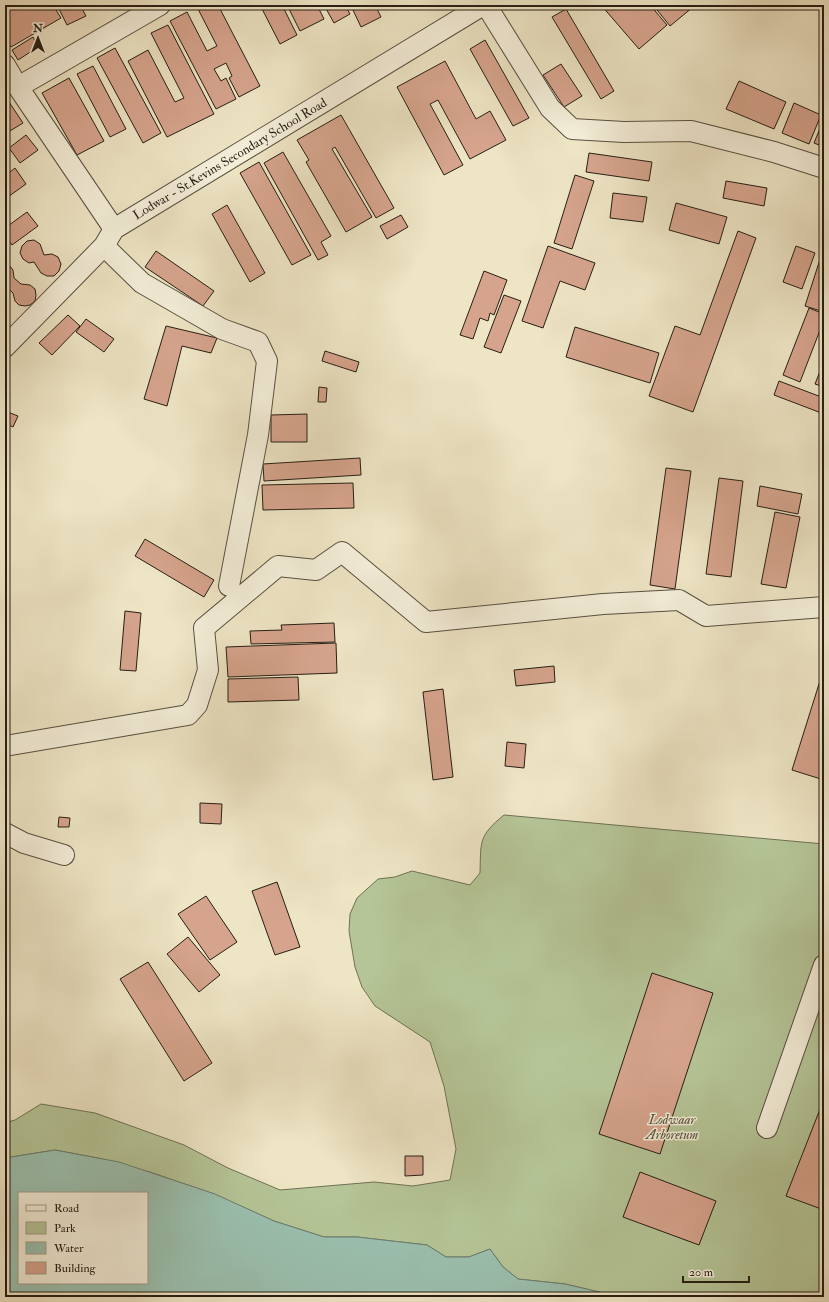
<svg xmlns="http://www.w3.org/2000/svg" width="829" height="1302" font-family="'IM FELL Double Pica',serif">
<style>
.green{fill:#b5c597;stroke:#6e7256}
.water{fill:#9bc0af;stroke:#6c7f71;fill-rule:evenodd}
.building{fill:#d6a48d;stroke:#261e14}
.lines{fill:none;stroke-linecap:round;stroke-linejoin:round}
.street-casing{stroke:#585040;stroke-width:22}
.street{stroke:#f4eed9;stroke-width:20}
.labels{text-anchor:middle;dominant-baseline:central;stroke-width:3;stroke-linejoin:round;paint-order:stroke}
.street-label{font-size:13px;fill:#261e14;stroke:#f4eed9}
.park-label{font-size:13px;font-style:italic;fill:#51503b;stroke:#f4eed9}
</style>
<rect width="100%" height="100%" fill="#eee5c5"/>
<filter id="stains"><feTurbulence type="fractalNoise" baseFrequency=".005" numOctaves="4"/><feColorMatrix values="0 0 0 0 .2 0 0 0 0 .09 0 0 0 0 .02 0 0 0 .5 -.17"/></filter>
<radialGradient id="worn" r=".72"><stop offset=".6" stop-color="#630" stop-opacity="0"/><stop offset="1" stop-color="#630" stop-opacity=".3"/></radialGradient>
<path class="green" d="M504 815 824 844V1297H621L565 1284 518 1279 503 1267 490 1249 469 1257H446L427 1245 357 1237H324L274 1221 211 1193 150 1172 98 1158 55 1150 5 1158V1123L15 1120 41 1104 95 1113 184 1145 228 1168 280 1190 374 1182 413 1186 450 1180 456 1149 444 1086 430 1042 375 1006 362 987 355 967 349 931 350 914 357 898 378 879 395 877 412 871 470 885 480 873C481 842 478 836 504 815Z"/>
<path class="water" d="M55 1150 119 1162 215 1194 274 1221 324 1237H357L427 1245 446 1257H469L490 1249 503 1267 518 1279 565 1284 621 1297H5V1158ZM19 1193H147V1283H19Z"/>
<path class="building" d="M5 5H53L61 18 11 47 5 37Z
M57 5H80L86 16 67 25Z
M202 5H218L260 86 239 97 229 78 232 76 226 63 214 69 221 81 226 78 236 99 216 109 170 21 187 12 207 51 217 46 197 7Z
M260 5H282L297 35 280 44Z
M287 5H317L324 19 300 31Z
M324 5H345L350 14 334 23Z
M364 5H375L381 17 361 27 353 10Z
M601 5H650L667 25 639 49Z
M653 5H691L693 7 670 26Z
M566 9 614 91 601 99 552 17Z
M168 25 214 114 167 137 128 61 148 50 175 102 184 98 151 33Z
M33 37 38 47 18 60 12 50Z
M485 40 529 118 513 126 470 49Z
M115 48 161 133 143 143 97 58Z
M445 61 476 119 490 111 506 140 470 159 438 100 430 104 463 165 444 175 397 87Z
M561 64 582 96 564 107 543 75Z
M93 66 126 129 110 137 77 74Z
M69 78 104 141 77 155 42 93Z
M739 81 786 102 774 129 726 109Z
M5 96 23 123 5 134Z
M794 103 821 115 809 144 782 133Z
M341 115 394 208 376 218 335 147 332 149 372 217 346 232 306 162 309 160 297 140Z
M823 121H824V147L814 143Z
M26 135 38 150 20 163 9 148Z
M283 152 331 236 321 242 328 255 318 260 264 163Z
M589 153 652 162 649 181 586 172Z
M259 162 311 255 292 265 240 173Z
M15 168 26 184 5 199V176Z
M575 175 594 181 572 249 554 243Z
M726 181 767 188 764 206 723 198Z
M613 193 647 197 643 222 610 218Z
M676 203 727 217 719 244 669 230Z
M227 205 265 273 250 282 212 214Z
M27 212 38 226 12 245 5 235V228Z
M401 215 408 227 387 239 380 226Z
M738 231 756 238 693 412 649 396 675 326 700 335Z
M34 240 40 244 44 255 52 254 58 257 61 264 59 271 54 276H47L41 273 34 262 29 263 23 259 20 253 22 246 27 241Z
M548 246 595 263 585 290 560 281 543 328 522 321Z
M796 246 815 253 802 289 783 282Z
M823 250 824 251V312L805 306Z
M156 251 214 291 203 306 145 267Z
M5 264 9 265 13 270 14 278 21 284 30 285 35 289 36 295 35 301 30 305 25 306 19 305 15 301 13 293 5 286Z
M484 271 507 280 494 315 490 313 488 321 480 318 473 339 460 335Z
M504 295 521 301 501 353 484 347Z
M809 308 824 314V326L822 325 800 382 783 375Z
M68 315 80 326 52 355 39 343Z
M86 319 114 339 104 352 76 332Z
M166 326 217 338 211 353 182 346 167 406 144 399Z
M575 327 659 353 650 383 566 357Z
M325 351 359 362 356 372 322 361Z
M824 361V387L815 384Z
M779 381 824 398V414L774 395Z
M319 387 327 388 326 402H318Z
M5 411 18 416 13 427 5 423Z
M307 414V442H271V415Z
M360 458 361 475 264 481 263 464Z
M666 468 691 471 675 589 650 585Z
M719 478 743 481 731 577 706 574Z
M353 483 354 508 263 510 262 485Z
M760 486 802 494 798 514 757 506Z
M775 512 800 517 786 588 761 584Z
M145 539 214 580 204 597 135 556Z
M125 611 141 613 136 671 120 670Z
M334 623 335 642 251 644 250 631 282 630 281 625Z
M336 643 337 673 228 677 226 647Z
M554 666 555 682 516 686 514 670Z
M824 668V780L792 770Z
M298 677 299 700 228 702V679Z
M443 689 453 777 433 780 423 692Z
M507 742 526 744 524 768 505 766Z
M200 803 222 804 221 824 200 823Z
M59 817 70 818 69 827H58Z
M277 882 300 947 275 955 252 891Z
M206 896 237 942 210 960 178 914Z
M188 937 220 975 199 992 167 954Z
M148 962 212 1063 184 1081 120 979Z
M652 973 713 993 660 1154 599 1134Z
M824 1099V1210L786 1196Z
M405 1156H423V1175L405 1176Z
M640 1172 716 1201 699 1245 623 1217Z"/>
<g class="lines">
<g class="street-casing">
<path id="street" d="M486 5 550 108 572 129 624 132 691 131 774 152 824 168
M5 65 18 87 114 229
M18 87 160 5
M104 246 142 283 222 329 258 342 267 361 258 435 229 586
M5 347 104 246 114 229 483 5
M5 746 188 715 197 705 208 670 204 628 278 566 316 570 342 552 426 622 603 604 679 600 706 616 824 607
M5 833 24 843 64 855
M767 1128 824 965"/>
</g>
<use href="#street" class="street"/>
</g>
<g class="labels">
<g class="street-label">
<text transform="translate(230 159) rotate(-31)">Lodwar - St.Kevins Secondary School Road</text>
</g>
<g class="park-label">
<text x="672" y="1120">Lodwaar<tspan x="672" dy="15">Arboretum</tspan></text>
</g>
</g>
<rect width="829" height="1302" fill="none" stroke="#eee5c5" stroke-width="20"/>
<rect x="6" y="6" width="817" height="1290" fill="none" stroke="#261e14" stroke-width="2"/>
<rect x="10" y="10" width="809" height="1282" fill="none" stroke="#261e14"/>
<rect x="18" y="1192" width="130" height="92" fill="#f4eed9" stroke="#a29b8a"/>
<rect x="26" y="1205" width="20" height="6" fill="#f4eed9" stroke="#a29b8a"/>
<text x="54" y="1212" font-size="12" fill="#261e14">Road</text>
<rect x="26" y="1222" width="20" height="12" fill="#b5c597" stroke="#a29b8a"/>
<text x="54" y="1232" font-size="12" fill="#261e14">Park</text>
<rect x="26" y="1242" width="20" height="12" fill="#9bc0af" stroke="#a29b8a"/>
<text x="54" y="1252" font-size="12" fill="#261e14">Water</text>
<rect x="26" y="1262" width="20" height="12" fill="#d6a48d" stroke="#a29b8a"/>
<text x="54" y="1272" font-size="12" fill="#261e14">Building</text>
<g transform="translate(38 38)" stroke="#f4eed9" stroke-width="3" paint-order="stroke">
<path d="M0-3L7 15L0 10L-7 15Z" fill="#261e14"/>
<text y="-6" font-size="11" font-weight="bold" text-anchor="middle" fill="#261e14">N</text>
</g>
<path d="M683 1276v6h66v-6" fill="none" stroke="#261e14" stroke-width="2"/>
<text x="689" y="1276" font-size="12" fill="#261e14" stroke="#f4eed9" stroke-width="3" paint-order="stroke">20 m</text>
<rect width="100%" height="100%" filter="url(#stains)"/>
<rect width="100%" height="100%" fill="url(#worn)"/>
</svg>
